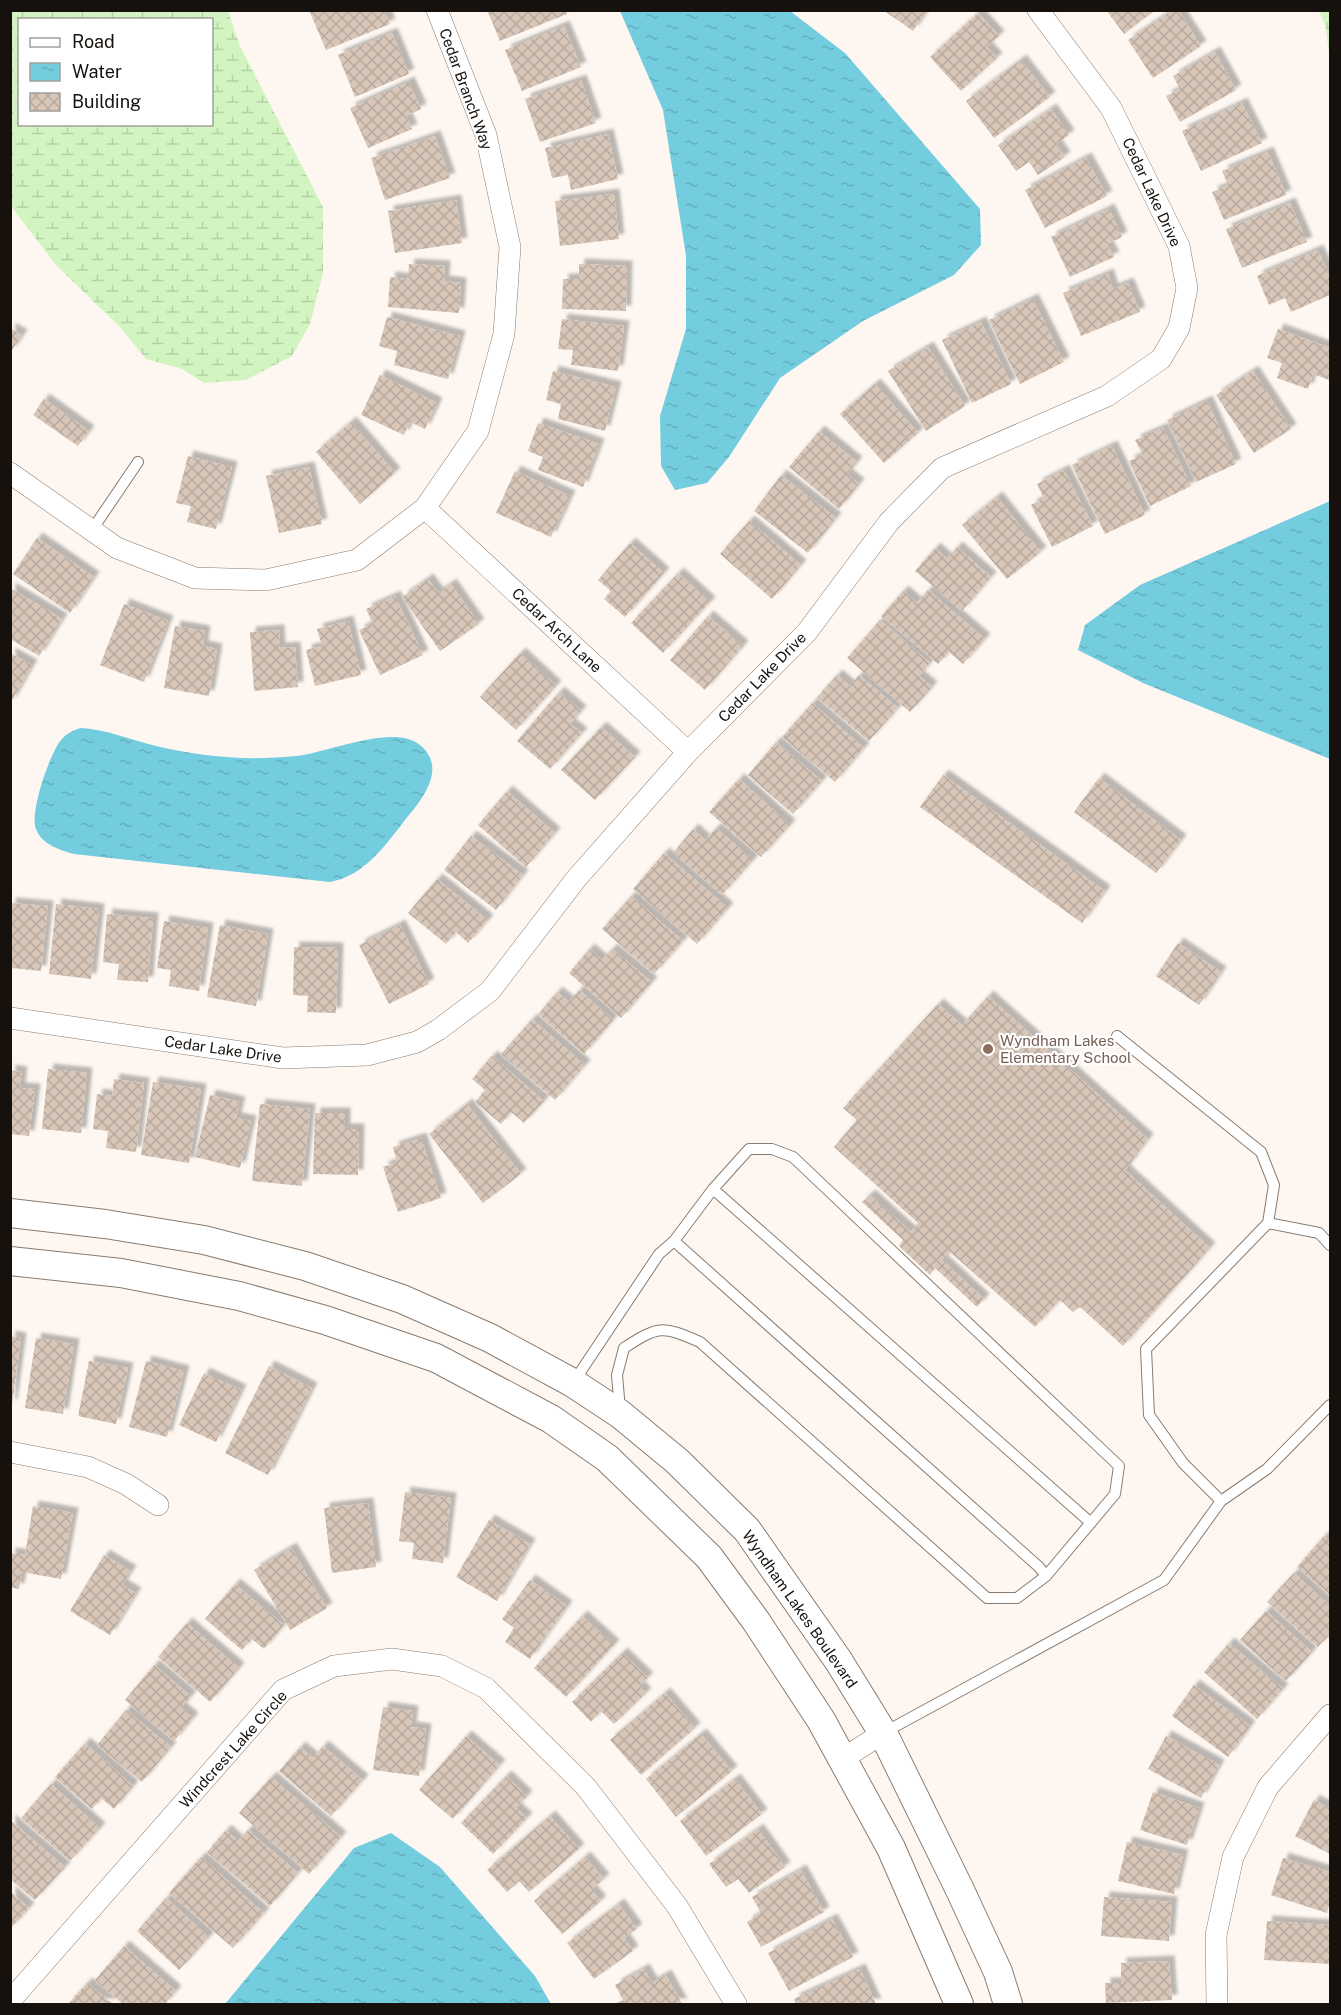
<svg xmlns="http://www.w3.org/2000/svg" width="1341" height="2015" font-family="'Public Sans',sans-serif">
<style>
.wetland{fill:url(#wetland-marsh);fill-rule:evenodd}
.water{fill:url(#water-ripples)}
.building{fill:url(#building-cross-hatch);filter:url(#shadow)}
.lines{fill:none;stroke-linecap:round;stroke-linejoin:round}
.lane-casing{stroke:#8a7b6e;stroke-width:12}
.street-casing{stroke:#8a7b6e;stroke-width:22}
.secondary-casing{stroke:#8a7b6e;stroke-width:30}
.lane{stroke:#fff;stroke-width:10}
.street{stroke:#fff;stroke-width:21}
.secondary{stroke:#fff;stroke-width:28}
.education-dot{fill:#8d6e63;stroke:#fff;stroke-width:2}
.labels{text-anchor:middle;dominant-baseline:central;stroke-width:4.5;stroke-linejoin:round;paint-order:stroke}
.street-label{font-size:15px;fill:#16110c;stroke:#fff}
.education-label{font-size:15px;fill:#785e54;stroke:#fff;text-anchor:start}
</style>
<defs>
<pattern id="wetland-marsh" width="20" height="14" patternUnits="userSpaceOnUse" patternTransform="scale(1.5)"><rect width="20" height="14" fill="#d2f4c1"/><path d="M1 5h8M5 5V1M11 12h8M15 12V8" fill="none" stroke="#b4d0a5"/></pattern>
<pattern id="water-ripples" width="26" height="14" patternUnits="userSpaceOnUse" patternTransform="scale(1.5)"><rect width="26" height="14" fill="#74cdde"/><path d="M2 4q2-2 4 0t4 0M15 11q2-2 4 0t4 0" fill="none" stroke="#64afbd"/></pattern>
<pattern id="building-cross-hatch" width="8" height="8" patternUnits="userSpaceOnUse" patternTransform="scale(1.5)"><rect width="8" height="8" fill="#d8c7b9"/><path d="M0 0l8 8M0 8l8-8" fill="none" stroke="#b9aa9e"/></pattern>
<filter id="shadow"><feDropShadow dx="5.5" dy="-5.5" stdDeviation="1.5" flood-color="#0004"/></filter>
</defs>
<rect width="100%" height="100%" fill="#fef7f1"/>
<path class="wetland" d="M10 11H228L240 46 323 207V273L310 324 292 356 246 380 204 383 182 369 146 359 120 327 56 265 11 206ZM20 20H212V124H20Z
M1319 11H1330V58L1325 25Z"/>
<path class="water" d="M620 11H790L845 53 980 209 981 245 954 275 863 321 780 378 729 457 707 483 675 490 661 466 660 416 686 329V256L663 110Z
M1330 501V759L1143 683 1078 650 1085 625 1140 585Z
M80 728C106 729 131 740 156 746 203 757 247 761 296 756 328 753 393 723 420 745 448 768 422 800 405 820 385 846 364 876 330 882L74 854C60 850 42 845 36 829 29 813 50 753 61 740 66 734 72 731 80 728Z
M391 1833 440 1867 535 1976 551 2004H225L354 1848Z"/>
<path class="building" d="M309 10H384L390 24 326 50Z
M487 10H566L567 14 500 41Z
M883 10H927L913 31Z
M1106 10H1155L1124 34Z
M1173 10H1178L1201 46 1153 78 1128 40Z
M978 13 999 36 987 47 997 58 961 91 930 57Z
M564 26 581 67 522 91 505 50Z
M392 33 409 74 355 97 338 55Z
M1215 52 1236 90 1180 122 1166 96 1180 89 1173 76Z
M1021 60 1050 97 994 138 966 101Z
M581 80 596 123 540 142 525 99Z
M409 82 421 109 406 116 412 129 368 148 350 108Z
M1242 103 1262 143 1201 171 1182 131Z
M1051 109 1069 135 1056 144 1065 157 1038 175 1029 162 1016 171 998 145Z
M608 134 618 179 571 190 568 175 552 178 545 148Z
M435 136 450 178 385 200 371 158Z
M1268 152 1286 195 1224 220 1212 192 1228 185 1222 171Z
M1086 158 1107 196 1045 228 1025 190Z
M614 194 619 239 560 246 555 201Z
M456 200 462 243 395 253 388 211Z
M1290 203 1307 242 1242 268 1226 229Z
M1109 209 1122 237 1107 244 1114 257 1070 277 1051 237Z
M1318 250 1330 277V295L1291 312 1285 298 1269 305 1257 276Z
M409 264 445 266 444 281 461 283 459 313 388 307 390 277 408 279Z
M579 264 627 266 626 311 562 309 563 279H579Z
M1108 274 1113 289 1128 283 1140 312 1081 336 1063 293Z
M1033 299 1064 362 1020 384 989 320Z
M387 317 460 336 448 379 394 365 397 351 379 346Z
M562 319 624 326 618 371 571 365 573 350 558 349Z
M981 322 1011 384 972 403 942 340Z
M10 328 22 335 10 353Z
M1278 329 1330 348 1329 380 1313 374 1308 389 1277 378 1282 363 1267 358Z
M928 347 965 406 926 431 888 371Z
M553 371 616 387 605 431 558 419 561 404 546 400Z
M1253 371 1291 429 1254 453 1216 395Z
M380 375 437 403 425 429 410 422 404 435 361 415Z
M875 384 918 433 884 463 840 414Z
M44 399 89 431 78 446 33 415Z
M1207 401 1236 464 1196 482 1167 420Z
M351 422 395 473 360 504 316 452Z
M538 423 599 444 583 487 538 470 543 457 528 451Z
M1163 428 1191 486 1150 506 1129 461 1143 455 1135 440Z
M819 431 857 462 847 474 859 484 839 509 789 467Z
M1112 446 1145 515 1105 534 1072 465Z
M188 456 232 467 216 529 187 522 191 506 176 503Z
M309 467 322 524 279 533 266 476Z
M1064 470 1093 526 1052 547 1031 505 1044 498 1037 484Z
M515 471 570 496 551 537 496 513Z
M781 475 836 518 808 553 754 511Z
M997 497 1041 552 1007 579 962 525Z
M749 521 801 565 772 599 720 554Z
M37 538 94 577 70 613 13 574Z
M630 543 664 573 625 617 604 599 611 591 598 580Z
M957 547 991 577 962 611 915 571 935 548 947 559Z
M678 573 710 602 663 653 631 623Z
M428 579 438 593 451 584 479 624 440 651 402 597Z
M10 588 62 619 39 656 10 639Z
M928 590 985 639 963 664 949 652 938 664 881 616 903 591 917 603Z
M395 596 423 655 380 675 359 630 373 624 366 609Z
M124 604 168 621 144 682 100 665Z
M708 616 743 646 705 690 670 660Z
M880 620 930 663 919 676 932 687 910 712 847 658Z
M348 621 361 675 315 686 306 650 322 646 317 629Z
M175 626 205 631 203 646 217 649 209 696 164 688Z
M279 630 280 648 295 647 298 687 254 691 250 632Z
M10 653 32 665 10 704Z
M520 653 556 686 516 730 480 697Z
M837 675 850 686 859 675 898 708 869 741 817 697Z
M559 692 581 711 570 724 582 733 550 769 517 741Z
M812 703 864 748 835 782 782 737Z
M601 727 635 757 595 800 561 770Z
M776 742 822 781 793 814 748 775Z
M943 775 1105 891 1082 923 920 807Z
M1099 778 1181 840 1156 873 1074 812Z
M739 779 790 825 761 857 709 812Z
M507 791 555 833 526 867 478 825Z
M716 828 753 860 722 895 673 853 693 829 705 840Z
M471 836 523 875 496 910 444 870Z
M664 853 728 908 697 944 633 889Z
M437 879 488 920 468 943 456 932 446 944 408 913Z
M631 896 683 941 654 974 602 929Z
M10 903 48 906 41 971 12 968Z
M56 904 99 909 91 979 49 974Z
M107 914 153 918 148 982 117 980 119 964 103 962Z
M164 921 208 928 199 991 169 986 171 970 157 968Z
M220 925 268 934 256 1006 207 997Z
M400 925 429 984 389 1004 359 945Z
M1178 943 1221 972 1199 1005 1156 976Z
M294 947 338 948 336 1013 307 1012 308 996 293 995Z
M589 949 602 960 612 949 652 982 621 1018 569 973Z
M579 990 613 1020 584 1054 538 1014 557 992 569 1002Z
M988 996 1148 1139 1125 1170 1210 1248 1123 1346 1080 1307 1073 1312 1060 1300 1035 1327 950 1252 942 1260 984 1299 977 1307 935 1268 930 1275 899 1246 903 1240 862 1202 870 1195 911 1232 918 1223 834 1147 857 1120 843 1108 938 1004 962 1025Z
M532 1019 585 1065 555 1100 501 1054Z
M492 1056 544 1101 524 1123 511 1112 501 1124 475 1102 485 1090 472 1079Z
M48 1069 87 1073 81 1133 42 1129Z
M10 1070 22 1072 20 1088 35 1089 29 1136 10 1134Z
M114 1079 144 1083 136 1152 106 1148 108 1131 93 1129 97 1094 112 1096Z
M153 1082 201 1089 189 1163 141 1155Z
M210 1095 240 1102 236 1118 251 1121 240 1168 195 1157Z
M260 1104 310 1109 302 1186 252 1181Z
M467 1104 521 1174 483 1203 429 1134Z
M315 1113H345V1129H359L358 1175 313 1174Z
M421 1138 441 1198 398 1212 383 1167 397 1162 393 1147Z
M10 1336 21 1338 12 1405H10Z
M36 1338 74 1344 63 1414 25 1408Z
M89 1361 128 1368 116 1424 78 1416Z
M146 1361 184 1371 167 1437 129 1427Z
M269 1366 312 1388 268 1475 225 1453Z
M204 1373 241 1390 216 1442 179 1425Z
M405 1492 451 1498 443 1563 412 1559 414 1543 399 1541Z
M368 1503 376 1567 332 1573 324 1508Z
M33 1506 73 1513 61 1579 22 1572 19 1589 10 1587V1553L25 1555Z
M489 1520 530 1544 497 1601 456 1577Z
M1324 1536 1330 1542V1595L1297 1567Z
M291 1548 327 1608 290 1630 254 1570Z
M104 1555 131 1571 122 1585 136 1593 110 1635 70 1611Z
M1294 1573 1330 1606V1634L1318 1647 1267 1602Z
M530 1580 567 1606 530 1659 505 1642 514 1628 502 1619Z
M235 1584 284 1625 264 1649 252 1639 242 1650 205 1619Z
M1266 1611 1312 1652 1286 1681 1240 1640Z
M582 1616 614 1645 566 1697 534 1668Z
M187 1623 239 1668 210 1702 158 1657Z
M1229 1643 1283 1689 1257 1719 1204 1672Z
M622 1653 648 1678 639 1686 646 1693 614 1724 601 1711 591 1722 572 1702Z
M154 1665 191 1696 181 1708 193 1718 174 1741 125 1700Z
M1194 1685 1250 1726 1228 1757 1172 1716Z
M665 1693 695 1728 641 1775 610 1740Z
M383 1707 413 1711 411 1727 426 1729 419 1776 373 1770Z
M126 1710 171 1747 142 1782 97 1745Z
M701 1734 732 1771 676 1817 646 1779Z
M466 1736 500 1765 453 1819 419 1790Z
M1166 1736 1219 1765 1201 1798 1148 1769Z
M85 1743 133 1786 114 1809 101 1798 92 1809 55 1777Z
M323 1746 363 1780 331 1816 279 1771 300 1747 313 1758Z
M506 1776 527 1796 516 1808 527 1818 493 1854 461 1823Z
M271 1777 341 1837 309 1874 239 1813Z
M735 1779 762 1814 706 1856 680 1821Z
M51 1784 100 1828 70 1861 21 1818Z
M1153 1792 1199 1808 1187 1845 1140 1830Z
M1314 1800 1330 1809V1854L1295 1836Z
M550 1816 579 1849 529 1892 519 1881 507 1892 487 1870Z
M10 1820 65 1867 35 1900 10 1879Z
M758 1829 785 1867 749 1893 738 1879 726 1887 709 1864Z
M226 1830 238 1841 248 1830 298 1873 270 1906 207 1852Z
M1127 1842 1183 1855 1174 1894 1118 1881Z
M201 1857 264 1913 233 1948 169 1893Z
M585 1857 604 1879 591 1890 601 1901 562 1934 534 1901Z
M1283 1858 1330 1872V1902L1327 1913 1271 1895Z
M801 1870 824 1912 761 1947 747 1922 761 1913 752 1897Z
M10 1891 29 1908 10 1929Z
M1104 1897 1172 1902 1169 1941 1101 1936Z
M166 1898 209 1937 179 1970 137 1931Z
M619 1904 637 1929 624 1938 633 1951 594 1979 567 1943Z
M832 1919 853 1957 789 1991 768 1953Z
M1267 1921 1330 1925V1964L1264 1960Z
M124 1946 176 1991 165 2004H123L95 1980Z
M1169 1961 1172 2000 1106 2003 1105 1983H1121V1963Z
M644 1969 652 1983 666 1975 682 2004H614L623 2000 615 1985Z
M860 1969 876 2004H796L794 1999Z
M87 1983 113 2004H68Z"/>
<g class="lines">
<g class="lane-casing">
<path id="lane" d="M92 530 138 462
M1117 1036 1261 1152 1274 1185 1268 1223 1146 1349 1149 1415 1183 1463 1221 1501 1267 1469 1330 1405
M713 1189 1091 1523
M1268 1223 1319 1233 1330 1245
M674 1241 1039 1567 1046 1576
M573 1383 659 1254 674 1241 713 1189 749 1149H772L793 1157 1119 1466 1115 1494 1046 1576 1017 1598H987L700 1342C662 1325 658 1326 624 1348L617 1375 620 1410
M883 1733 1164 1580 1221 1501"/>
</g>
<g class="street-casing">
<path id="street" d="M10 473 117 548 195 578 266 580 357 560 425 508 478 431 504 334 510 247 486 135 437 10
M425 508 688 752
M10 1018 283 1058 367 1055 417 1042 438 1030 490 991 576 879 688 752 807 632 889 522 942 468 1107 396 1161 359 1179 328 1187 288 1179 246 1111 108 1038 10
M10 1452 88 1467 126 1484 158 1505
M844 1758 883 1733
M10 2001 283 1690 334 1666 392 1659 442 1666 486 1688 586 1787 677 1906 736 2004
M1217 2004 1216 1935 1233 1857 1268 1787 1330 1715"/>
</g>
<g class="secondary-casing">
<path id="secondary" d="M10 1213 105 1224 204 1240 305 1266 402 1299 490 1338 573 1383 620 1414 677 1461 747 1530 838 1660 883 1733 960 1890 998 1972 1008 2004
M10 1261 121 1273 239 1296 325 1320 436 1358 551 1419 607 1458 709 1557 756 1621 821 1720 891 1848 959 2004"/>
</g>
<use href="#lane" class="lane"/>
<use href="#street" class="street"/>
<use href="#secondary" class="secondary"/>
</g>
<circle class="education-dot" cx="988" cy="1049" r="6"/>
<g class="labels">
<g class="street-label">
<text transform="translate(466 89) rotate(70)">Cedar Branch Way</text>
<text transform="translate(1152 192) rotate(65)">Cedar Lake Drive</text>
<text transform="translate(557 630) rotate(43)">Cedar Arch Lane</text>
<text transform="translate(762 677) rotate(-46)">Cedar Lake Drive</text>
<text transform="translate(223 1049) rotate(8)">Cedar Lake Drive</text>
<text transform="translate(800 1609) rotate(55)">Wyndham Lakes Boulevard</text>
<text transform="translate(233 1749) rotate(-48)">Windcrest Lake Circle</text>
</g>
<g class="education-label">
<text x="1000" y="1040">Wyndham Lakes<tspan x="1000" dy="17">Elementary School</tspan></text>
</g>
</g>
<rect width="1341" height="2015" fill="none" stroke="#16110c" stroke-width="24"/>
<rect x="18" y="18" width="195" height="108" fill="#ffffff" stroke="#a2a09e" stroke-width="1.5"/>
<rect x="30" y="38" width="30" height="9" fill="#ffffff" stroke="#a2a09e" stroke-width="1.5"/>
<text x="72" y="48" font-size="18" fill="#16110c">Road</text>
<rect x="30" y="63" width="30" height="18" fill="url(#water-ripples)" stroke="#a2a09e" stroke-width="1.5"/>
<text x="72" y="78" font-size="18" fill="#16110c">Water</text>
<rect x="30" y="93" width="30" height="18" fill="url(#building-cross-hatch)" stroke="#a2a09e" stroke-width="1.5"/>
<text x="72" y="108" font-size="18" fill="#16110c">Building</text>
</svg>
